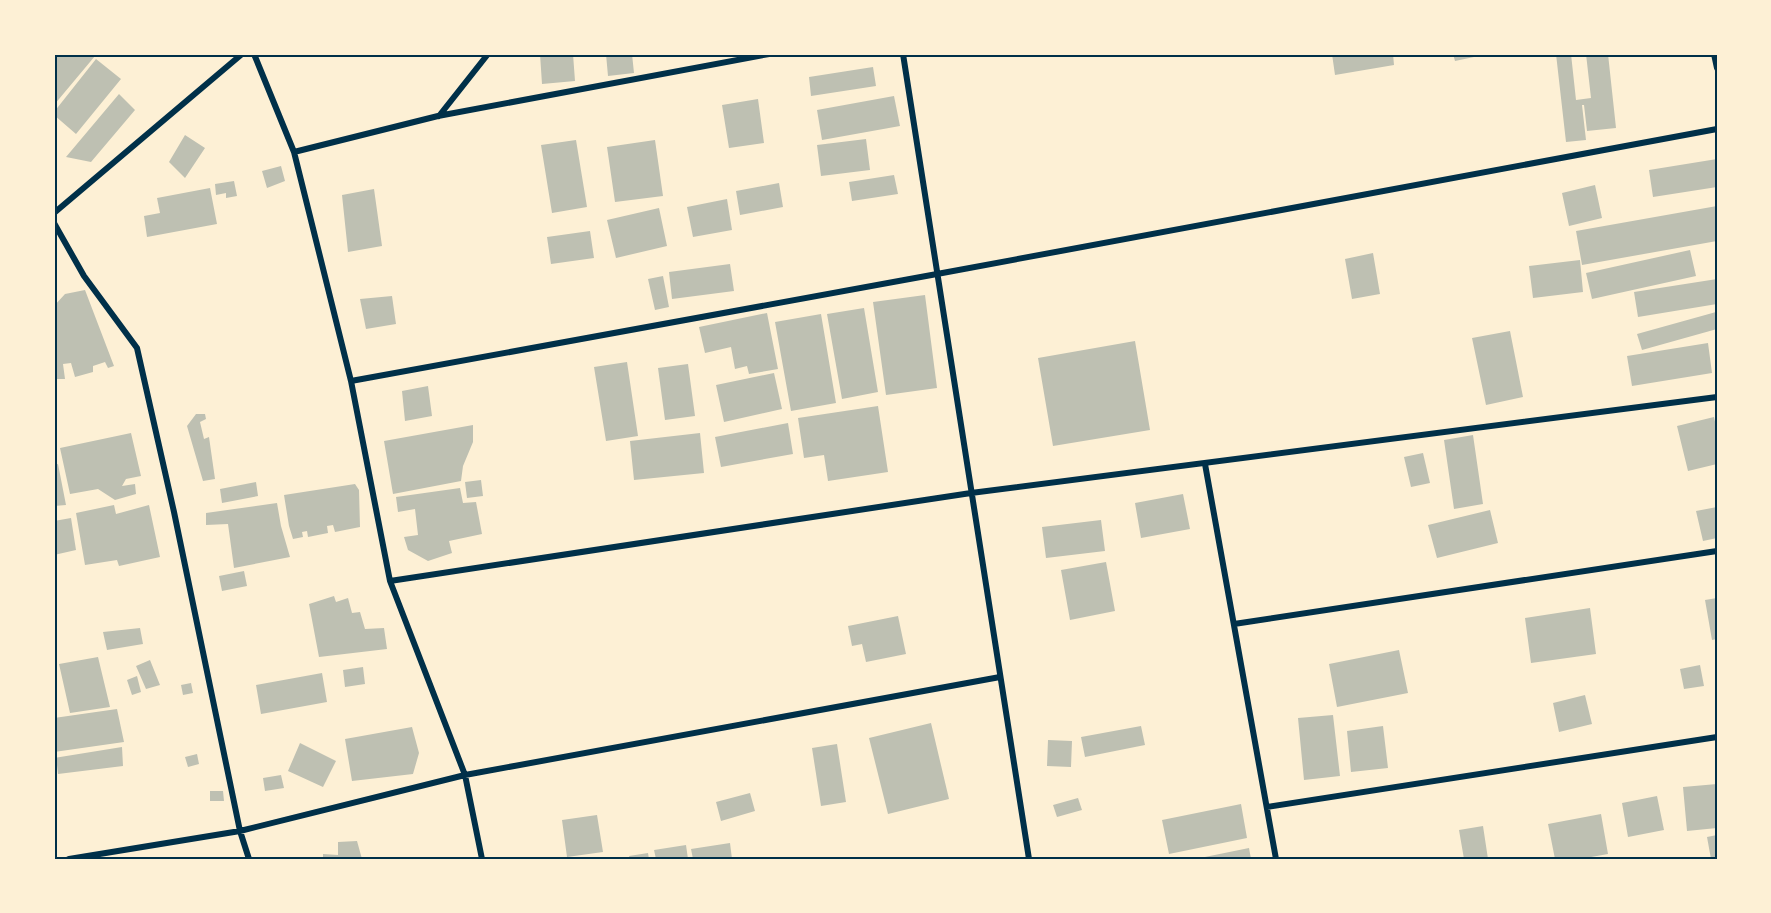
<svg xmlns="http://www.w3.org/2000/svg" width="1771" height="913" font-family="'Public Sans',sans-serif">
<style>
.building{fill:#bec0b2}
.lines{fill:none;stroke-linecap:round;stroke-linejoin:round}
.minor{stroke:#003049;stroke-width:6}
.neatline{fill:none;stroke:#003049;stroke-width:2}
</style>
<rect width="100%" height="100%" fill="#fdf0d5"/>
<path class="building" d="M54 54H92L95 56 54 105Z
M540 54H573L575 81 542 84Z
M606 54H632L634 73 608 76Z
M1332 54H1393L1394 65 1335 75Z
M1453 54H1474V57L1455 61Z
M1556 54H1571L1576 100 1591 98 1586 54H1608L1616 128 1587 131 1584 105H1582L1586 140 1566 142Z
M96 59 121 79 76 134 54 115V112Z
M873 67 876 86 811 96 809 77Z
M119 94 135 110 91 162 66 157Z
M894 96 900 126 822 140 817 110Z
M758 99 764 143 729 148 722 105Z
M185 135 205 148 185 178 169 162Z
M866 139 870 170 821 176 817 145Z
M576 140 587 207 552 213 541 145Z
M655 140 663 196 615 202 607 147Z
M1717 159V187L1653 197 1649 170Z
M281 166 285 181 267 188 262 171Z
M894 175 898 194 852 201 849 182Z
M234 181 237 196 226 198V193L216 195 215 184Z
M779 183 783 207 740 215 736 191Z
M1595 185 1602 218 1569 226 1562 193Z
M210 188 217 224 147 237 144 216 160 213 157 198Z
M374 189 382 246 348 252 342 195Z
M727 199 732 230 693 237 687 207Z
M1717 206V241L1582 265 1576 231Z
M659 208 667 246 616 258 607 220Z
M590 231 594 258 551 264 547 237Z
M1690 250 1696 276 1592 299 1586 273Z
M1373 253 1380 294 1352 299 1345 259Z
M1580 260 1583 292 1533 298 1529 266Z
M730 264 734 291 672 299 669 272Z
M663 276 669 307 655 310 648 279Z
M1717 279V304L1638 317 1634 292Z
M85 290 114 366 108 368 105 362 93 366V372L75 377 71 363 63 364 65 379H54V306L65 294Z
M925 295 937 388 886 395 873 302Z
M392 296 396 324 366 329 360 299Z
M864 308 878 392 842 399 827 314Z
M1716 312 1717 329 1642 350 1637 334Z
M767 313 778 369 749 374 747 366 735 369 731 347 705 353 699 327Z
M821 314 836 403 791 411 775 322Z
M1510 331 1523 397 1486 405 1472 338Z
M1135 341 1150 430 1053 446 1038 358Z
M1708 343 1712 373 1632 386 1627 356Z
M627 362 638 436 606 441 594 367Z
M688 364 695 416 665 420 658 368Z
M774 373 782 409 724 422 716 385Z
M428 386 432 416 405 421 402 391Z
M878 406 888 472 828 481 824 455 804 458 798 418Z
M196 414H205L206 419 200 422 204 439 209 437 215 479 203 481 187 426Z
M1714 417 1717 431V464L1688 471 1677 426Z
M788 423 793 454 721 467 715 437Z
M473 425V442L463 466 461 481 393 494 384 441Z
M131 433 141 476 126 479 122 486 135 484 136 494 115 500 98 489 70 494 60 448Z
M700 433 704 473 634 480 630 441Z
M1473 435 1483 504 1454 509 1444 440Z
M1423 453 1430 483 1411 487 1404 457Z
M58 464 66 505 54 506V465Z
M481 480 483 496 467 498 465 482Z
M256 482 258 496 222 503 220 489Z
M355 484 359 490 360 527 335 532 333 525 327 526 328 533 308 537 307 531 302 532 303 537 293 539 289 526 284 495Z
M460 488 463 503 476 502 482 534 449 541 452 553 428 561 408 550 404 537 418 535 415 509 398 512 396 497Z
M1183 494 1190 529 1141 538 1135 503Z
M277 503 281 526 290 557 234 568 228 524 206 525V513Z
M114 505 116 514 149 505 160 557 119 566 117 560 85 565 76 513Z
M1717 507V538L1703 541 1696 511Z
M1490 510 1498 543 1437 558 1428 525Z
M71 518 76 550 54 555V521Z
M1101 520 1105 551 1046 558 1042 527Z
M1106 562 1115 611 1070 620 1061 570Z
M244 571 247 586 222 591 219 576Z
M334 596 336 602 348 598 352 613 360 612 365 629 384 628 387 649 319 657 309 604Z
M1717 598V639L1712 640 1705 600Z
M1590 608 1596 654 1531 663 1525 618Z
M898 616 906 654 866 662 862 644 852 646 848 626Z
M140 628 143 644 107 650 103 632Z
M1399 650 1408 693 1337 707 1329 664Z
M98 657 110 707 70 713 59 664Z
M150 660 160 685 146 689 136 666Z
M1700 665 1704 686 1684 689 1680 669Z
M363 667 365 684 345 687 343 670Z
M322 673 327 702 261 714 256 685Z
M137 676 141 692 132 695 127 680Z
M191 683 193 693 183 695 181 685Z
M1585 695 1592 724 1559 732 1553 703Z
M117 709 124 742 54 752V718Z
M1333 715 1340 776 1304 780 1298 718Z
M931 723 949 799 888 814 869 738Z
M1141 726 1145 745 1085 757 1081 737Z
M1383 726 1388 768 1351 772 1347 731Z
M412 727 419 753 413 774 352 781 345 739Z
M1048 740 1072 741 1071 767 1047 766Z
M300 743 336 761 323 787 288 771Z
M837 744 846 802 821 806 812 748Z
M122 747 123 766 58 774 57 765H54V758Z
M197 754 199 764 188 767 185 757Z
M281 775 284 788 265 791 263 778Z
M1717 784V828L1687 831 1683 787Z
M210 791H223L224 801H210Z
M750 793 755 811 721 821 716 802Z
M1657 796 1664 830 1628 837 1622 803Z
M1078 798 1082 810 1057 817 1053 805Z
M1241 804 1247 838 1169 854 1162 820Z
M1601 814 1608 854 1580 859H1555L1548 824Z
M597 815 603 852 567 857 562 820Z
M1483 826 1488 859H1464L1459 830Z
M1717 835V859H1711L1707 837Z
M357 841 362 859H323V854L338 855V842Z
M730 843 732 859H693L691 849Z
M686 845 688 859H656L654 850Z
M1249 848 1251 859H1200V858Z
M648 853 649 859H630L629 856Z"/>
<g class="lines">
<path class="minor" d="M254 54 294 152 351 381 390 581 465 775 482 859
M903 54 1029 859
M1714 54 1717 68
M439 116 488 54
M294 152 438 116 769 54
M54 213 242 54
M54 223 84 276 137 348 174 512 240 831 249 859
M351 381 937 274 1717 129
M1205 464 1276 859
M390 581 971 493 1717 397
M1234 624 1717 551
M1267 807 1717 737
M69 859 240 831 465 775 1000 677"/>
</g>
<rect width="1771" height="913" fill="none" stroke="#fdf0d5" stroke-width="111"/>
<rect x="56" y="56" width="1660" height="802" class="neatline"/>
</svg>
